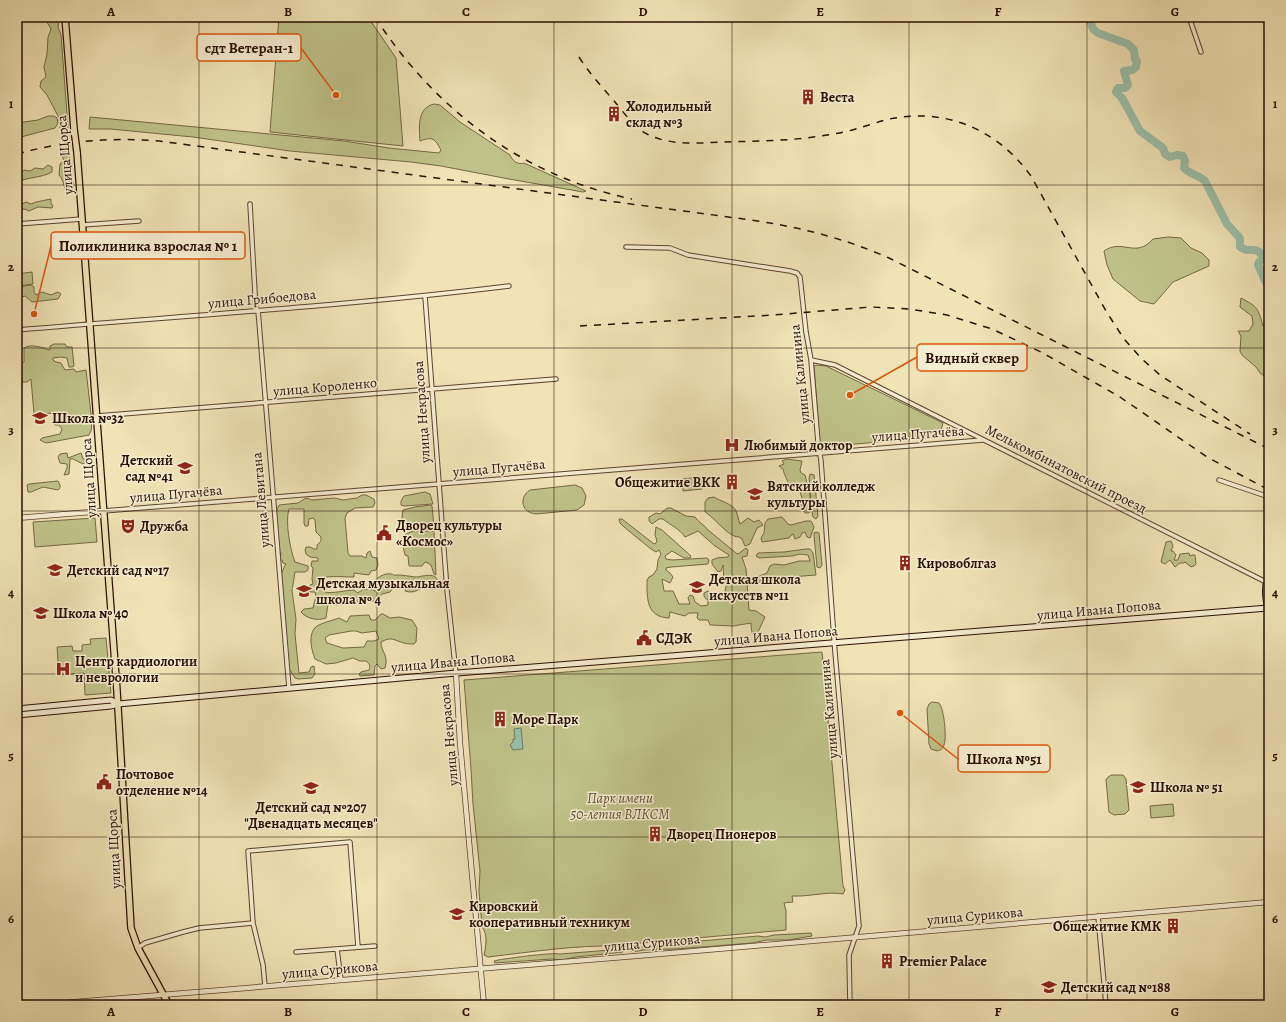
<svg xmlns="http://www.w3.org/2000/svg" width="1286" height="1022" font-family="Alegreya,serif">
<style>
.green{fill:#bfc28a;stroke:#746846;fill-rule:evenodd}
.water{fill:#9bbfa8;stroke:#6e7966}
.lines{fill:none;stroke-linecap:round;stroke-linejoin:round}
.river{stroke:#9bbfa8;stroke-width:8}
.minor-casing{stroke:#5c4430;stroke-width:5.5}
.tertiary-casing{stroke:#5c4430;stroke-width:6}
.secondary-casing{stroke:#2a0f03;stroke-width:7}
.primary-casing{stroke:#2a0f03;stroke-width:8}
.minor{stroke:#f5edd0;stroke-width:3.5}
.tertiary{stroke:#f5edd0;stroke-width:4.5}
.secondary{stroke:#f5edd0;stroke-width:5}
.primary{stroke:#f0e3b6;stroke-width:5.5}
.rail{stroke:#2a0f03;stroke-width:1.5;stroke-dasharray:7 7;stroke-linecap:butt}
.primary-bridge-casing{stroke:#2a0f03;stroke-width:8;stroke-linecap:butt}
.primary-bridge{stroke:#f0e3b6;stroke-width:5.5}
.grid{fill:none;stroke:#2a0f03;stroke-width:1;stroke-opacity:0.55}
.labels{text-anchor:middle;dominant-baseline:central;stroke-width:3;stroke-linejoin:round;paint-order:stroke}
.poi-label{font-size:14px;font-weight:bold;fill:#2a0f03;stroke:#f5edd0;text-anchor:start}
.street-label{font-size:14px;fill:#2a0f03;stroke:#f5edd0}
.park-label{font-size:14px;font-style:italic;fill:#5e4e32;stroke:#f5edd0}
.leader{fill:none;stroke:#de550c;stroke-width:1.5}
.callout-dot{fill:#de550c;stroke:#f5edd0;stroke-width:1.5}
.callout{fill:#f5edd0;stroke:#de550c;stroke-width:1.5}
.callout-label{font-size:15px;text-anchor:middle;font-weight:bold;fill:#2a0f03}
.neatline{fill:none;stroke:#2a0f03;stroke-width:1.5}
.grid-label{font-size:13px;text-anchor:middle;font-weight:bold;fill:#2a0f03}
</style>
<rect width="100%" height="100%" fill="#f0e3b6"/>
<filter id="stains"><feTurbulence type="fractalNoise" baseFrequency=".005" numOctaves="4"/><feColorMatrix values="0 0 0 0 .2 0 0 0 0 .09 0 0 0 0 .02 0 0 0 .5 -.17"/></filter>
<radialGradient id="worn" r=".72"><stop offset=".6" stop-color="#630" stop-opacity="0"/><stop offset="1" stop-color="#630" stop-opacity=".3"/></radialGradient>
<path class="green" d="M47 17 59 18 58 27 61 35 68 127 63 131 60 128 59 118 47 95 40 87 41 81 46 77 44 67 47 54 48 37 51 29 47 22 50 21V19L48 20Z
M279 17H368L396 58 403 146 270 132Z
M434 104 440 105 460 122 510 155C513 161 517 165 524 163L586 191 583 192 509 179 441 166 411 162 290 151 193 137 110 129H89L90 117 344 141 389 148 439 153 441 150C435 139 433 136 420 141 419 127 417 108 434 104Z
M48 116H54L57 118 58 123 55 128 17 138V123L38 120Z
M66 147 68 148 71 165V176L74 185 73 188 67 192C63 186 64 180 59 175L60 164 64 161 61 153Z
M48 165 52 167V172C41 178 28 177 17 182V173L20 174 24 170 30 171 35 168 43 169Z
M51 199V203L53 206 52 208 38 207 29 211 24 209 17 211 18 206 26 202 31 204 36 202Z
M1168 237 1181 238 1191 248 1202 253 1209 260V266L1173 282 1154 304 1140 301 1113 279 1107 265 1104 251C1122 238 1136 259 1153 239Z
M32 272 33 284 17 286V274Z
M31 285 34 287V292L36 295 42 292 51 295 58 292 61 294 58 299 32 302 25 296 17 298 18 287Z
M1241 298C1258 307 1258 308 1263 326L1267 322 1269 314V379L1260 373 1256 367 1242 355 1240 351 1241 336 1238 331H1249L1253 324 1252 316 1240 307Z
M54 344H65L67 347H72L74 366 72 367H69L67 358 61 357 53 358V360L56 362 61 363 65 370 74 369 76 372 86 370 92 422 91 431 89 435 46 443 40 440 42 438 60 434 62 429 59 425H55L53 423 59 421 57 413 34 414 31 379 27 382H22V386L17 387V369L24 362V348C32 343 42 348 50 350V346Z
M816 365 826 366 943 423 939 437 820 447 814 366Z
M67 453 68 458 81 453 83 459H85L86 462 83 464 73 459H70L69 474 64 475 67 468V464L60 463 58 457 60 454Z
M786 459 802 461 800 470 801 473 805 475C807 484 814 505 809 513H805L800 503 802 498 798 486H789C788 480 784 475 783 469L779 466 784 464 782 461Z
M810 474 814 475 818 516 816 519 813 517 812 512 809 478Z
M701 477 702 489 683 491 682 479Z
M58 481 60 485V488L58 490 43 487 31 492H28L27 485 29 484Z
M575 485 582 488 586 496 584 505 577 510 536 514C522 513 518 498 530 490Z
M425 492 430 494 433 504 404 506 401 505V501L404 496Z
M362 495H366L374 499 375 503 373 507 355 508 347 513 345 518 348 553 350 556H362L366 558 367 553 370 551 372 557 377 558 378 565 376 570 371 571 369 575 354 573V577C344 577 336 576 326 577L324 580 325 592C333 594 346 590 354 590L358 593 363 589 366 590 369 588 375 591 378 590V587L375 582C377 577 384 573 391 574 393 574 394 576 396 575 403 575 408 576 415 577 423 577 442 569 436 588 432 590 430 589 426 586 419 589 414 594 405 591L406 588H393L390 592 382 594 378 599 374 601 350 602 337 605 328 604 326 618C318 621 307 619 301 612L304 609 313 608 316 596 315 592H310V585L313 584 312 579 313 568 311 566 312 561H318V558L310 557 306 554 305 550 306 547H310L314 549H317V545L321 541V537L316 532 315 520 313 518 309 519 308 526H305L304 523V509H289C285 521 290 550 295 562L308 566V570L305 572H295L292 591 296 619 295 634 299 673 309 672 311 667 314 666 315 674 312 678 298 679 295 678 288 667 285 621 283 618C282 601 276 578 286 564L283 563 282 560H279L278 557 281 555V553L279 551 276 512 279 505 298 503 306 498 312 500 334 498 343 500 357 498Z
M714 497C720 501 733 504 736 511 738 515 738 519 740 524L748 518 754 522 759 520 763 525 757 528 750 544 745 546 742 539 739 537C728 537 715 518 705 512V502L708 498Z
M431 505 432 506 434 527 432 529 415 530 412 526 404 527 402 517 403 510 415 507Z
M667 508H671L686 516 695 517C699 523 705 525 708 530L736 553 738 554 746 548 748 550 747 556 742 557 746 569 749 610 756 611 765 617 758 632V639L757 641C752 636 751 630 751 623L733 626 710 625 708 620H699L697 618 698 613H689L685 616 670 612 669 618C646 617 647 598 647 580L649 577 653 575 657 569 658 560 661 554 659 550 656 552 651 549 624 527 620 523 619 519H622L654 544 656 543 657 541 655 535 656 527 662 530 691 556 690 558H684L672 551 665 556 666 559 672 560 707 558 709 560 708 564 671 567 666 568V570L670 573 673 577 670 583 662 579 664 591H673L679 604H690L688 598 690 595 693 596 695 602 701 606 708 605V599H706L704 596V593L708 591 715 597 721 596 731 599 733 596 725 591 727 582 724 581 723 565 721 571 718 572 712 564V560L717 558 728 557 729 555 715 546 698 531 685 537C680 529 670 525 663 519H659L652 524 649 521V517L656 513 660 514Z
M782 517 788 524 791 525 806 521H811L814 527 810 538 807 537 805 532 802 533 800 537 795 539 793 534 791 535 789 538 762 542 761 538 764 533 765 523 768 519Z
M95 518 97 542 35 547 33 522Z
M413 531H434L436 575 434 574 431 565 426 562 424 563 422 566H409L408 556 405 555 403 546 404 537 406 534Z
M816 532 819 533 822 565 820 568 817 567 814 536V533Z
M1171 541 1173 546 1171 551H1173L1176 555 1174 560H1178L1180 554 1189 553 1190 556 1192 555H1195L1196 564 1194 566 1191 567 1185 562 1184 563H1180L1175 567 1170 560 1165 564 1161 562 1166 542Z
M806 549H810L813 553 816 575 765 579 761 580 758 584H755V578L767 573 770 566 774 564 784 565 799 561H810L808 555 800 554 792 556 759 558 756 556 758 553 784 552Z
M381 614H383L390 618 399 617 412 620 417 628 416 642 414 644C411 644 407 644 404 643 393 640 392 636 381 642 381 652 389 655 385 668L381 669 377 664 375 666 374 675 360 676 359 674 361 672 369 670C371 666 369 663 366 661H360L353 658 336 663 326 664 315 659C312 651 308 637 314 629 316 624 334 620 339 618L347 622 350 616 369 615 371 620H375ZM351 631H356L362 633 376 631 379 639 374 641H367L364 647 343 648 327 643 325 638 329 635Z
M106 638 111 693 85 695 84 673 59 675 57 647 72 646 73 651H82V645L91 644 90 639Z
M822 652 843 886 845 890 843 894C829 891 808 897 792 896L793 902 784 903 786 911V930L618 945V946C575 945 531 952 488 957L484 955C486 947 488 934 482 927L479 891 480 871 473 804 471 769 464 680Z
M932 702 939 703C944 708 947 738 944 745 943 749 941 750 937 751L931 749 929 744 927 709 929 704Z
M1111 775H1123L1126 779 1129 810 1125 814 1114 815 1109 812 1106 780 1107 778Z
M1173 804 1174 816 1151 818 1150 806Z
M811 933 812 936 788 940H767L752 943 677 949 644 950 632 952 630 950 631 948 654 946 665 944 758 936 765 937 774 935Z
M623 949V952L576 957 561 960 552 959 495 963 494 961C499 959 555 952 560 954Z"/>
<path class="water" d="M521 728 523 749 513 750 510 745 513 742V739H515L514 729Z"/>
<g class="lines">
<path class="river" d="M1086 17 1090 20 1093 29 1098 33 1128 44 1134 50 1135 59 1137 61 1136 67 1132 70 1124 71 1128 85 1125 88H1118L1116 92 1122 98 1140 131 1163 148 1165 154 1170 157 1177 155 1183 156 1185 161 1184 168C1189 174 1199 175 1205 181L1227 224 1238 236 1240 239V247L1246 250C1253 249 1263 250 1262 259L1259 262 1258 265 1268 287 1269 296"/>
<g class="minor-casing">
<path id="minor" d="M1189 17 1201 52
M250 204 256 311
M17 224 82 219
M82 225 139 221
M626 247 670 248 688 255 790 271 797 273 800 277 806 332 811 360 818 442 821 461 835 652 859 926 849 955 850 1005
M425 296 447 590 456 674
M258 310 289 688
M17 330C181 316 346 306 509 286
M811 360 835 365 1266 582
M97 416 556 379
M1219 480 1269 497
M103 511 983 440
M1098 916 1106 1005
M138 948 145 943 183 932 199 928 253 923
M337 949 341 980
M296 952 375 946
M265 986 263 965 253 923 248 851 350 842 358 947
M124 998 127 1005
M1182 1005H1186"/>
</g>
<g class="tertiary-casing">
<path id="tertiary" d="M17 518 103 511
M456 674 460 743 484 1005
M38 1005 636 956 1269 902"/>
</g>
<g class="secondary-casing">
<path id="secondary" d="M1269 574C1263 588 1266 601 1269 615
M17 709 111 700 118 704
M17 715 111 706 118 704 445 674 1268 608"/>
</g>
<g class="primary-casing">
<path id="primary" d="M65 17 74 129
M77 152 117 691 131 928 138 948 169 1005"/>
</g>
<use href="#minor" class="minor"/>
<use href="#tertiary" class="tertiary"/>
<use href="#secondary" class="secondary"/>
<use href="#primary" class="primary"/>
<path class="rail" d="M375 17C435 110 523 176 632 199
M579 57C589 73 602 87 615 102 624 113 634 127 647 134 670 146 699 143 724 142 758 141 793 141 827 135 839 133 851 131 862 127 870 125 878 122 885 120 944 106 997 129 1031 176L1106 311 1124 339 1142 359 1160 375 1250 434
M17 154C63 141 111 137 159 141L751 220C799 227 844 238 889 258L1269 449
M580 326 773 315 871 307 909 309 947 315 992 329 1041 352 1120 397 1207 457 1269 490"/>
<g class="primary-bridge-casing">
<path id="primary-bridge" d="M74 129 77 152"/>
</g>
<use href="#primary-bridge" class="primary-bridge"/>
</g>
<path class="grid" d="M199 17V1005M377 17V1005M554 17V1005M732 17V1005M909 17V1005M1087 17V1005M17 185H1269M17 348H1269M17 511H1269M17 674H1269M17 837H1269"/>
<defs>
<g id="building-bare" transform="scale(1.2)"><path d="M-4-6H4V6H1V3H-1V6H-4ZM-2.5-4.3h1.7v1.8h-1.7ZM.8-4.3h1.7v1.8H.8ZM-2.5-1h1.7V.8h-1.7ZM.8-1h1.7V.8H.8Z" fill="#8f2418" stroke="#f5edd0" stroke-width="2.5" paint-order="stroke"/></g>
<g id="school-bare" transform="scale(1.2)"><path d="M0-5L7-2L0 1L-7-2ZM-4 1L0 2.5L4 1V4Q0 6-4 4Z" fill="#8f2418" stroke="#f5edd0" stroke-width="2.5" paint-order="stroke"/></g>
<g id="hospital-bare" transform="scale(1.2)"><path d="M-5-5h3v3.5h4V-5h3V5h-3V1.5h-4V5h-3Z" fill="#8f2418" stroke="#f5edd0" stroke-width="2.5" paint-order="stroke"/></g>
<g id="university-bare" transform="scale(1.2)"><path d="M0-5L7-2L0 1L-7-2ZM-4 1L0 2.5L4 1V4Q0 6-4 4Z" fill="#8f2418" stroke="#f5edd0" stroke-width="2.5" paint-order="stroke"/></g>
<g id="theatre-bare" transform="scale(1.2)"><path d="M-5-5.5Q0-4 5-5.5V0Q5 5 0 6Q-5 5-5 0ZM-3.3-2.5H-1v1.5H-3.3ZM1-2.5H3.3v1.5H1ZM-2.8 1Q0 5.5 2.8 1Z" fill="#8f2418" stroke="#f5edd0" stroke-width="2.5" paint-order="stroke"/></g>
<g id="civic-bare" transform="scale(1.2)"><path d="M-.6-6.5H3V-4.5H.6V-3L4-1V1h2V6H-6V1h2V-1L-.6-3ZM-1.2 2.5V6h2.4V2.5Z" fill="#8f2418" stroke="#f5edd0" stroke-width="2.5" paint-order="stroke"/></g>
</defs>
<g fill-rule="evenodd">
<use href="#building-bare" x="808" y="97"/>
<use href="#building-bare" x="614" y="114"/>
<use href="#school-bare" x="40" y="418"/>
<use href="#hospital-bare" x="732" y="445"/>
<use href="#school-bare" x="185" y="468"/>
<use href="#building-bare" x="732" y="482"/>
<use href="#university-bare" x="755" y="494"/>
<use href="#theatre-bare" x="128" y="526"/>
<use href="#civic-bare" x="384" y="533"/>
<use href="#building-bare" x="905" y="563"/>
<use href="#school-bare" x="55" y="570"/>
<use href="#school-bare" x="697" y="587"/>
<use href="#school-bare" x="304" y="591"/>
<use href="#school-bare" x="41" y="613"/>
<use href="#civic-bare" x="644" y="638"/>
<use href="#hospital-bare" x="63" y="669"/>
<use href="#building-bare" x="500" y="719"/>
<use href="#civic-bare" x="104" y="782"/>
<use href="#school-bare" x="1138" y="787"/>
<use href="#school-bare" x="311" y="788"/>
<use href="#building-bare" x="655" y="834"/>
<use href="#university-bare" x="457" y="914"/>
<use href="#building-bare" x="1173" y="926"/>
<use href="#building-bare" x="887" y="961"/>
<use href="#school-bare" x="1049" y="987"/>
</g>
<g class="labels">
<g class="poi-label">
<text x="820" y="97">Веста</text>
<text x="626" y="106">Холодильный<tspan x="626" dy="16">склад №3</tspan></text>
<text x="52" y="418">Школа №32</text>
<text x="744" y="445">Любимый доктор</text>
<text x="173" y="460" text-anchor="end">Детский<tspan x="173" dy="16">сад №41</tspan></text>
<text x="720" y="482" text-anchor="end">Общежитие ВКК</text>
<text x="767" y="486">Вятский колледж<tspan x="767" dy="16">культуры</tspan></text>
<text x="396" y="525">Дворец культуры<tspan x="396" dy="16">«Космос»</tspan></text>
<text x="140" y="526">Дружба</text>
<text x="917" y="563">Кировоблгаз</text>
<text x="67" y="570">Детский сад №17</text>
<text x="709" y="579">Детская школа<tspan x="709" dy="16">искусств №11</tspan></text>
<text x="316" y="583">Детская музыкальная<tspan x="316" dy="16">школа № 4</tspan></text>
<text x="53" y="613">Школа № 40</text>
<text x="656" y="638">СДЭК</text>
<text x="75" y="661">Центр кардиологии<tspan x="75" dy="16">и неврологии</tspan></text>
<text x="512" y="719">Море Парк</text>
<text x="116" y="774">Почтовое<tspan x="116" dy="16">отделение №14</tspan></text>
<text x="1150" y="787">Школа № 51</text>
<text x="311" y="807" text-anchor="middle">Детский сад №207<tspan x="311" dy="16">"Двенадцать месяцев"</tspan></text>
<text x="667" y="834">Дворец Пионеров</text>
<text x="469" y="906">Кировский<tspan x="469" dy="16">кооперативный техникум</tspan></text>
<text x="1161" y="926" text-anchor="end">Общежитие КМК</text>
<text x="899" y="961">Premier Palace</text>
<text x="1061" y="987">Детский сад №188</text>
</g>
<g class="street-label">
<text transform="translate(65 155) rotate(-95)">улица Щорса</text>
<text transform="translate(262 299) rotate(-5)">улица Грибоедова</text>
<text transform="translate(800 374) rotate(-96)">улица Калинина</text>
<text transform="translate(325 387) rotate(-5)">улица Короленко</text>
<text transform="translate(422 412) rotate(-94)">улица Некрасова</text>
<text transform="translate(918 434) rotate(-4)">улица Пугачёва</text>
<text transform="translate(499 468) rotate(-5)">улица Пугачёва</text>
<text transform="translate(1066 469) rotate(27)">Мелькомбинатовский проезд</text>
<text transform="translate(89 478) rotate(-94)">улица Щорса</text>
<text transform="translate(176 494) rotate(-5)">улица Пугачёва</text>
<text transform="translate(261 500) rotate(-95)">улица Левитана</text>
<text transform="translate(1099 610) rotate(-5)">улица Ивана Попова</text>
<text transform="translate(776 636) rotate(-5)">улица Ивана Попова</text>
<text transform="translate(453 662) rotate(-5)">улица Ивана Попова</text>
<text transform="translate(829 709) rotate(-95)">улица Калинина</text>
<text transform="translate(449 735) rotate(-95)">улица Некрасова</text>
<text transform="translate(114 849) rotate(-93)">улица Щорса</text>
<text transform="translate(975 916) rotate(-5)">улица Сурикова</text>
<text transform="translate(652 943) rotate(-5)">улица Сурикова</text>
<text transform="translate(330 970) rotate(-5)">улица Сурикова</text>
</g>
<g class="park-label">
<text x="620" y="798">Парк имени<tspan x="620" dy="16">50-летия ВЛКСМ</tspan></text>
</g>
</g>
<path class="leader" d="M336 95L301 48M34 314L51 246M850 395L917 357M900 713L958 759"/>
<g class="callout-dot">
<circle cx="336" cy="95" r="4"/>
<circle cx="34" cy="314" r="4"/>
<circle cx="850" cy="395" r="4"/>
<circle cx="900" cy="713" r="4"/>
</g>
<g class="callout">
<rect x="197" y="34" width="104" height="27" rx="4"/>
<rect x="51" y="232" width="194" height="27" rx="4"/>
<rect x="917" y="344" width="110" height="27" rx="4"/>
<rect x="958" y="745" width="92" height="27" rx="4"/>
</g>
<g class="callout-label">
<text x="249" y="53">сдт Ветеран-1</text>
<text x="148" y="251">Поликлиника взрослая № 1</text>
<text x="972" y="363">Видный сквер</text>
<text x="1004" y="764">Школа №51</text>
</g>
<rect width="1286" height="1022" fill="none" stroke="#f0e3b6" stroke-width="44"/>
<rect x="22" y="22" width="1242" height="978" class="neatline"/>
<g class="grid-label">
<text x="111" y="16">A</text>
<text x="288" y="16">B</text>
<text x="466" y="16">C</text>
<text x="643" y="16">D</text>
<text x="820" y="16">E</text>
<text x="998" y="16">F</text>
<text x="1175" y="16">G</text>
<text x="11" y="108">1</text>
<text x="1275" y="108">1</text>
<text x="11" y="271">2</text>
<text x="1275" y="271">2</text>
<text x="11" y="434">3</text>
<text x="1275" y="434">3</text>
<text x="11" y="597">4</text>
<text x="1275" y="597">4</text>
<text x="11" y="760">5</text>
<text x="1275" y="760">5</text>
<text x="11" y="923">6</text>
<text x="1275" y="923">6</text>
<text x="111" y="1016">A</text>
<text x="288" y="1016">B</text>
<text x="466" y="1016">C</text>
<text x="643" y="1016">D</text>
<text x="820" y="1016">E</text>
<text x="998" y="1016">F</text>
<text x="1175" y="1016">G</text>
</g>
<rect width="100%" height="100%" filter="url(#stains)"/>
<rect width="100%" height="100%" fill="url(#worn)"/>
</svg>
